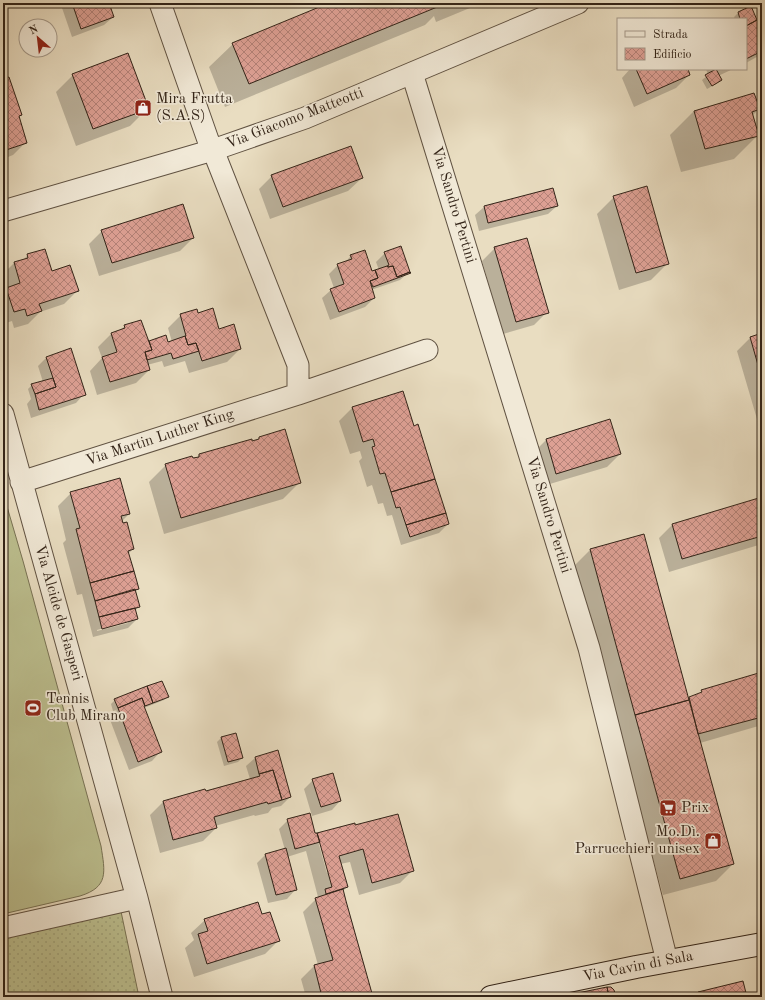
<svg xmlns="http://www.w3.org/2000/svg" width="765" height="1000" font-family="'Old Standard TT',serif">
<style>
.grass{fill:url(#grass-dots);stroke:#787254}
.garden{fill:#bcbf8f;stroke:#787254}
.shadow{fill:#0003;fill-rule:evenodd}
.building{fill:url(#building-cross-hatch);stroke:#332418}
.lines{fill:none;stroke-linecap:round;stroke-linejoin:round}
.street-casing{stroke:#605242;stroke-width:23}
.secondary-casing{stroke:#332418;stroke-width:24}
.street{stroke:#f1e9d7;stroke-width:21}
.secondary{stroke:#f1e9d7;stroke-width:22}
.labels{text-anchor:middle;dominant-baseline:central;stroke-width:3.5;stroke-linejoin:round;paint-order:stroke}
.poi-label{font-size:15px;fill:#332418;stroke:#f1e9d7;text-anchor:start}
.street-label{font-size:15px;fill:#332418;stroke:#f1e9d7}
</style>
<defs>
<pattern id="grass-dots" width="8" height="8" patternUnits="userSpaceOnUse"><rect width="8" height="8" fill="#bcbf8f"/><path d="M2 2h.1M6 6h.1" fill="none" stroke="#a2a47b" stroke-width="1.8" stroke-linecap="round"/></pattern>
<pattern id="building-cross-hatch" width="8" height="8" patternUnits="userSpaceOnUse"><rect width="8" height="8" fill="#dda094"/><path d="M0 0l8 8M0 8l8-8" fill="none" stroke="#b48278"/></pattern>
</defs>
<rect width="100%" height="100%" fill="#e9ddc1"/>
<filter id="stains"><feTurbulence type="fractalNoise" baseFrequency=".005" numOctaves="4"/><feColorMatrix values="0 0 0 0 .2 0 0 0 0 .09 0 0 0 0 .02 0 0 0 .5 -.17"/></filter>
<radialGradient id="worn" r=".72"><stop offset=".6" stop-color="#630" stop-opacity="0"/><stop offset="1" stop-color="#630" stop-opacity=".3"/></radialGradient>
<path class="grass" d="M119 902 139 997H3V929Z"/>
<path class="garden" d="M3 493 23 561 101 846C105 872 109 887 80 896L3 914Z"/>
<path class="shadow" d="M63 3H108L113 17 104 25 72 37 61 5Z
M332 3H482L436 22 434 16 425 25 225 107 209 67 233 44Z
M750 8 762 33V54L746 63V19H735L734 17 738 13Z
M630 69H687L689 75 676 88 634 107 622 78Z
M706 69H733L718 76 720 80 716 84 707 89 702 80 708 75Z
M73 75 147 109 130 126 76 146 56 92Z
M3 80 21 115 18 118 26 142 13 155 3 159Z
M754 95 759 109 752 116 758 135 734 159 681 172 670 135 694 111Z
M272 176 362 178 348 191 270 219 259 189Z
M553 190 557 206 548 214 479 231 475 215 484 207Z
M614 197 668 263 651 280 619 290 597 214Z
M102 231 193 238 180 251 99 276 89 244Z
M495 248 547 312 534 325 503 334 482 261Z
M364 252 372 272 379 270 376 262 385 253 409 272 400 280 371 290 374 298 365 307 330 320 322 298 331 290 334 288 329 274 338 265 344 263 351 256Z
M28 255 77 291 64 304 40 312 28 324 14 328 12 321 3 324V292L5 290 3 282V274L14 263 22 261Z
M198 314 240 349 227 362 189 373 185 361 164 367 162 361 147 365 149 370 136 383 97 395 90 371 102 358 98 347 111 334 119 331 125 326 148 343 150 342 168 343 172 342 168 328 181 315Z
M762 334V436L737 351 750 338Z
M46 358 84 394 76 403 31 418 27 404 31 399 28 389 32 385 43 382 38 366Z
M402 392 448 524 439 533 401 545 392 515 387 516 383 503 378 504 372 485 367 487 359 461 362 458 360 451 350 454 339 421 352 408Z
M610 421 620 454 607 467 543 486 533 453 546 440Z
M259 438 300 482 283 499 164 534 149 482 166 465 196 459 199 455 256 441Z
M71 493 129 514 122 521 133 549 128 554 138 589 135 591 139 606 135 611 137 619 128 628 93 637 82 594 77 595 63 543 66 540 58 506ZM128 621V623L97 631V630Z
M762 498V544L669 572 659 538 672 525Z
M643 535 688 699 699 695 702 691 762 673V725L700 743 733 864 716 881 663 895 573 567 590 550ZM691 702 695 718 693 719 689 704Z
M168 696 164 700 144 708 160 752 152 761 129 770 109 717 117 710 113 711 111 704 115 700Z
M235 734 242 758 238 762 224 766 217 742 221 738Z
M255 758 290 797 281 806 272 808 268 813 255 816 254 815 215 826 216 828 203 841 160 853 150 815 163 802 250 779 246 766Z
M313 780 340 801 332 810 312 816 304 789Z
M288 820 315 834 355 826 413 870 400 883 359 895 350 862 340 864 347 887 343 891 371 997H306L301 979 314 966 318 965 303 912 318 897 306 851 287 857 295 890 287 899 268 903 257 863 266 854 285 850 279 829ZM318 841H320L329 873H327Z
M261 916 278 941 265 954 194 977 185 948 194 940 191 933 205 920Z
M743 982 746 996 749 997H695L698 993Z"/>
<path class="building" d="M72 3H109L114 17 81 29Z
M329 3H447L249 84 232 43Z
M751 6 757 20 746 26V19H740L738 12Z
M757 20 762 30V51L746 59V26Z
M128 53 149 109 93 129 72 74Z
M636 69H688L690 75 647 94Z
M716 69 722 80 712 86 705 75Z
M9 77 22 115 19 116 27 143 3 151V79Z
M754 93 760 109 752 112 759 136 705 149 694 111Z
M351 146 363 178 283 207 271 175Z
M647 186 669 264 636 273 613 196Z
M553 188 558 206 488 223 484 206Z
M183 204 194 238 112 263 101 230Z
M527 238 549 313 516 322 494 247Z
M401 246 410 272 397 277 393 266 388 267 387 266 389 265 384 252Z
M45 249 52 271 70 265 79 291 39 304 42 311 27 316 25 309 14 312 6 288 20 283 14 262 28 258 27 254Z
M365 250 372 271 375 270 378 278 370 281 375 298 339 312 330 289 344 284 337 264 352 259 350 255Z
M387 266 388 267 393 266 397 277 410 272 411 273 373 287 370 281 378 278 375 270Z
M213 308 219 329 234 324 241 349 202 361 196 343 188 345 185 336H186L180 314 197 309 198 313Z
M141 320 152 350 145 352 150 370 110 382 102 357 117 352 111 333 125 328 124 325Z
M762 333V379L750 337Z
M166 335 168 342 185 336 188 345 196 343 199 351 173 359 171 353 147 360 145 352 152 350 149 341Z
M71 348 86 395 39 410 35 394 56 387 46 357Z
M53 378 56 387 35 394 31 384Z
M403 391 414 426 418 424 435 479 391 492 385 473 380 474 372 447 375 446 373 439 363 442 352 407Z
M610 419 621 454 556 474 546 439Z
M285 429 301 483 181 518 165 464 192 456 193 458 199 457V454L252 439V441L259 439V437Z
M120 478 130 514 121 516 123 523 127 522 134 549 128 551 134 571 90 583 76 529 80 528 70 492Z
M435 479 446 513 406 525 400 507 396 508 391 492Z
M762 497V536L682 559 672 524Z
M446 513 449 524 410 537 406 525Z
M644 534 689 700 635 715 590 549Z
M134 571 139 589 95 601 90 583Z
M135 589 140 607 99 617 95 601Z
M135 608 138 619 102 629 99 617Z
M762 672V717L698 734 689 697 702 692 701 690Z
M162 681 169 697 153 703 147 686Z
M147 686 153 703 145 706 142 698 118 708 114 699Z
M142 698 145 706H144L162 752 138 762 118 708Z
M689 700 734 864 680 879 635 715Z
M236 733 243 758 228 762 221 737Z
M278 750 291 797 282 800 273 770 259 774 255 757Z
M273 770 282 800 268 804 267 802 214 817 217 828 173 840 163 801 205 789 206 791 260 776 259 774Z
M333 773 341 801 321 807 312 779Z
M310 813 315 833H317L320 842 295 849 287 819Z
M398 814 414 871 372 883 363 849 339 856 348 887 326 894 325 889 332 887 317 833 355 823V825Z
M286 848 297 890 276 895 265 854Z
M343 889 346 901 373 997H322L314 965 333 960 315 898Z
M258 902 262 914 270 912 280 941 207 964 198 934 208 931 204 919Z
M743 981 746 993 730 997H699L698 992Z
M607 987 609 997H558Z
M607 987H611L614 990 616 997H609Z
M746 993 747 995 749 994 750 997H730Z"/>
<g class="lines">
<g class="street-casing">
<path id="street" d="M412 73 589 648 667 961
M3 211 213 150 305 118 578 3
M298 394 427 350
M3 414 137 898 162 997
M21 482 298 394V365L213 150 208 140 160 3
M3 928 137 898"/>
</g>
<g class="secondary-casing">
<path id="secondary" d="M491 997 636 967 762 944"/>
</g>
<use href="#street" class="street"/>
<use href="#secondary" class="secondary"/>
</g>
<defs>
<g id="shop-square" transform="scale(0.9)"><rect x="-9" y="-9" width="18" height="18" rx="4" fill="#8f2418" stroke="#f1e9d7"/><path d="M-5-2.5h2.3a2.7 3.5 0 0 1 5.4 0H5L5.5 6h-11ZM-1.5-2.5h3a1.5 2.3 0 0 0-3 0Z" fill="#fff"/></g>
<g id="stadium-square" transform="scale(0.9)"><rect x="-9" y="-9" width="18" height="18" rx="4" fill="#8f2418" stroke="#f1e9d7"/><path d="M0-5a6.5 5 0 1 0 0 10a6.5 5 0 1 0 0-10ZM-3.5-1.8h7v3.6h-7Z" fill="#fff"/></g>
<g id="supermarket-square" transform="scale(0.9)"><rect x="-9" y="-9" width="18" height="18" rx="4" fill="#8f2418" stroke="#f1e9d7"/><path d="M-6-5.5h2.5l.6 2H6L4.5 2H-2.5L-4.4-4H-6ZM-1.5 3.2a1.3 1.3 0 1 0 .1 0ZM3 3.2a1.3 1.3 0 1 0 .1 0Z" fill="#fff"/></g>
</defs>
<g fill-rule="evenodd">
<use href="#shop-square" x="143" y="108"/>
<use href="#stadium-square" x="33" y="708"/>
<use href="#supermarket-square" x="668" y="808"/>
<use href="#shop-square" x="713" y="841"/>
</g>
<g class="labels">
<g class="poi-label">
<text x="156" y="99">Mira Frutta<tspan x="156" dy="17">(S.A.S)</tspan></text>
<text x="46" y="699">Tennis<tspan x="46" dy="17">Club Mirano</tspan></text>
<text x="681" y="808">Prix</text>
<text x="700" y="832" text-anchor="end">Mo.Dì.<tspan x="700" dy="17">Parrucchieri unisex</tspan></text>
</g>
<g class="street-label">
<text transform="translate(295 119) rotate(-21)">Via Giacomo Matteotti</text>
<text transform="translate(453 205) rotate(73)">Via Sandro Pertini</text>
<text transform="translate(160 438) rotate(-18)">Via Martin Luther King</text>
<text transform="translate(548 515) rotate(73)">Via Sandro Pertini</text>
<text transform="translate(58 613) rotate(74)">Via Alcide de Gasperi</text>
<text transform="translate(638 967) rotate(-11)">Via Cavin di Sala</text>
</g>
</g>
<rect width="765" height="1000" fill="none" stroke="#e9ddc1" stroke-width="16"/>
<rect x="4" y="4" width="757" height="992" fill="none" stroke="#332418" stroke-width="2"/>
<rect x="8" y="8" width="749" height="984" fill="none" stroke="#332418"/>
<rect x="617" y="18" width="130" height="52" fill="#f1e9d7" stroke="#a59a8b"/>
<rect x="625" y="31" width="20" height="6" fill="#f1e9d7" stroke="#a59a8b"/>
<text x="653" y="38" font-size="12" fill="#332418">Strada</text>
<rect x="625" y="48" width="20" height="12" fill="url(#building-cross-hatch)" stroke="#a59a8b"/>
<text x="653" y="58" font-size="12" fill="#332418">Edificio</text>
<g transform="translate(38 38) rotate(332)"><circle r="19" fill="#f1e9d7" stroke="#a59a8b"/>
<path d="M0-3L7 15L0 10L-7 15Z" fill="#8f2418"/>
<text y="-6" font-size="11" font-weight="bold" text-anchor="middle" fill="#332418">N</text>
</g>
<rect width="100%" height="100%" filter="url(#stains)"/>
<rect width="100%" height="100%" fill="url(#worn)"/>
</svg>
